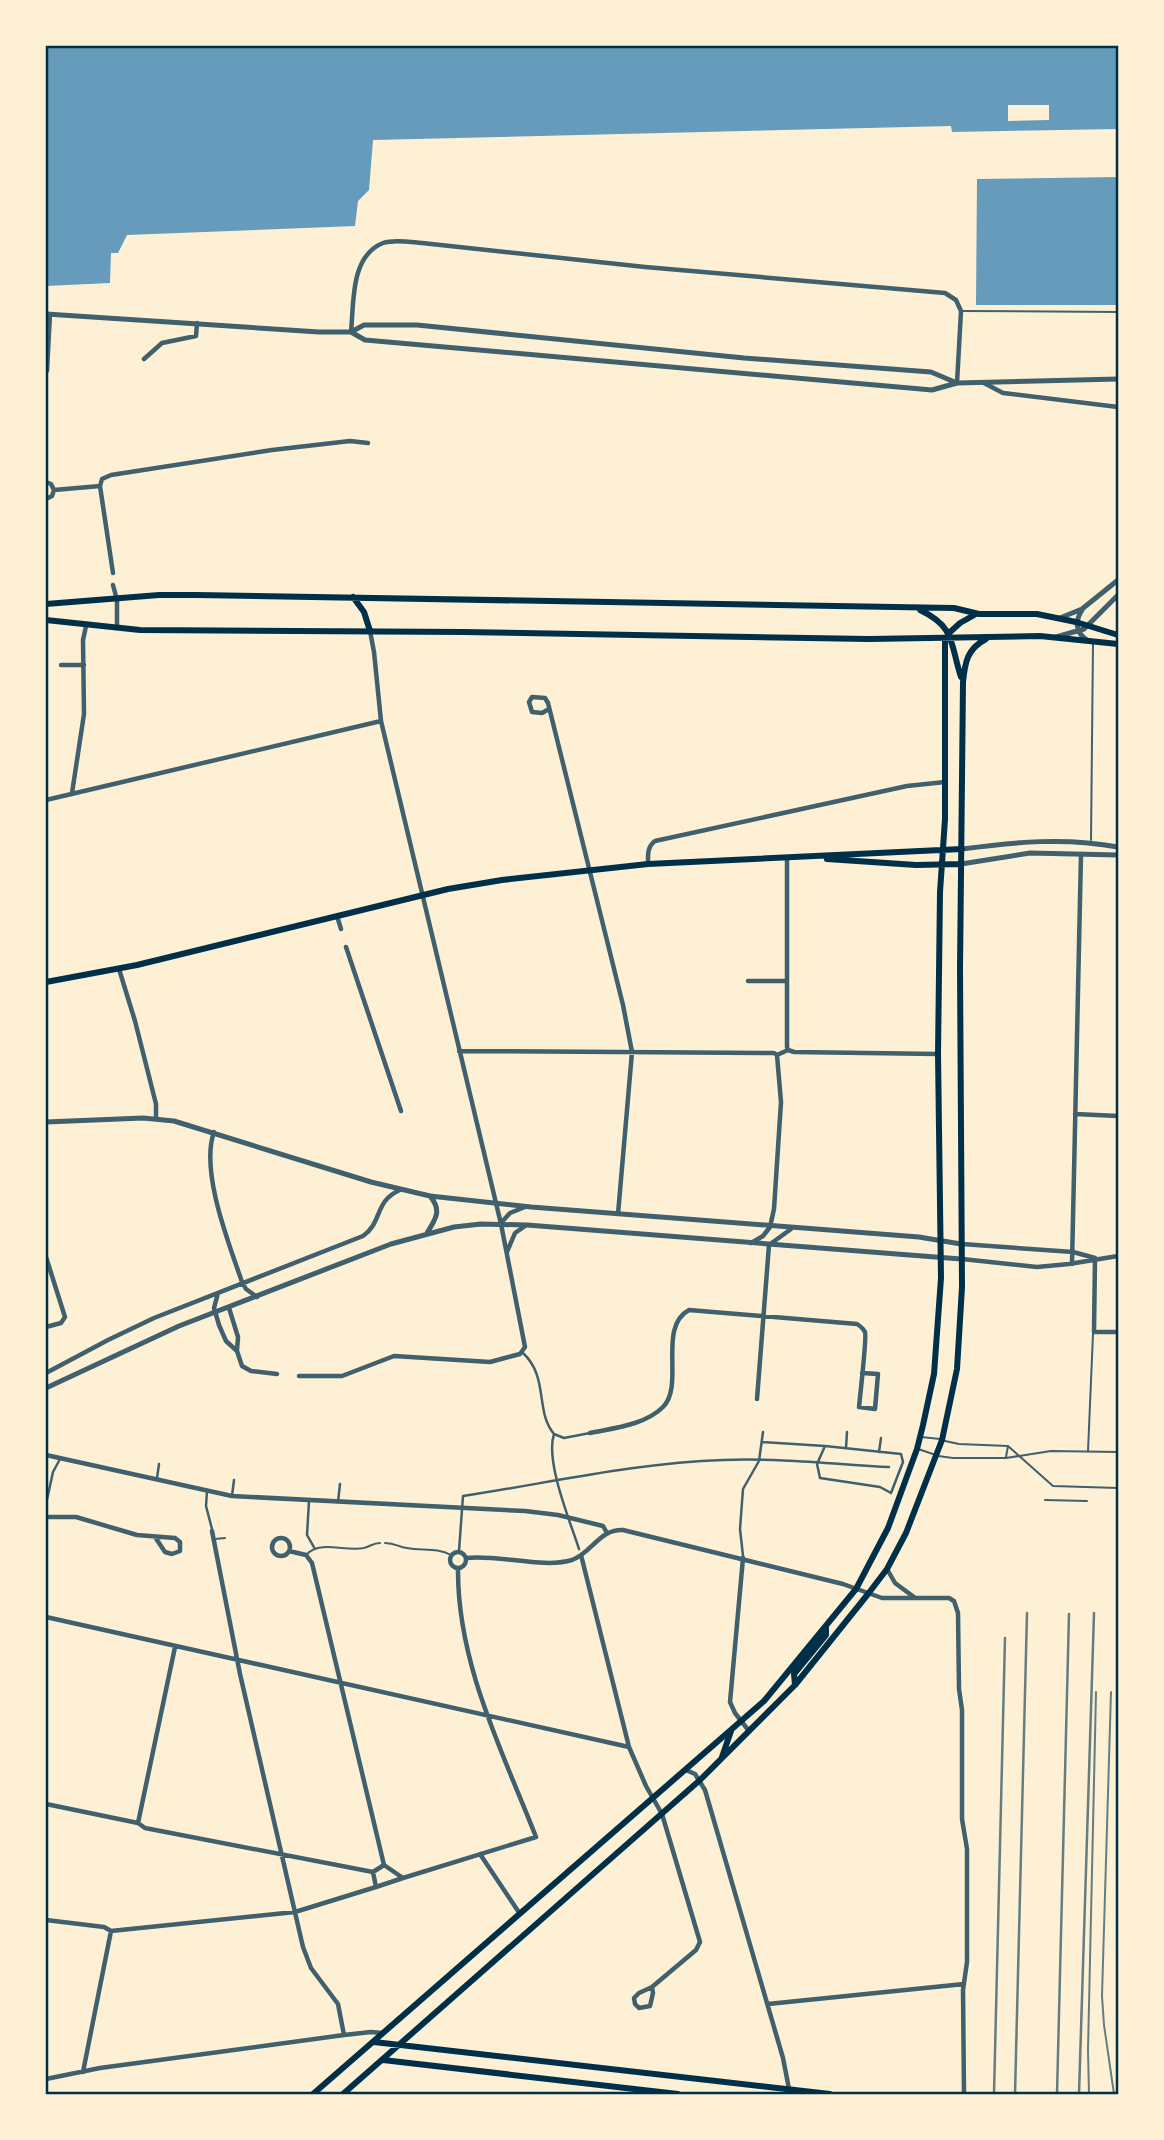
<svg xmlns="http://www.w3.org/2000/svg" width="1164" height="2140" font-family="'Titillium Web',sans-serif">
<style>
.water{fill:#669bbc}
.pier{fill:#fdf0d5}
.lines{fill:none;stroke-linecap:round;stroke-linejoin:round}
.service{stroke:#3f606c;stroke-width:2}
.pedestrian{stroke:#3f606c;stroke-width:2.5}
.minor{stroke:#3f606c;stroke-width:4.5}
.tertiary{stroke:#3f606c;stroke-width:5}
.secondary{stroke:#003049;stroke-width:6}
.tram{stroke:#657d81;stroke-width:2}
.rail{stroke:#657d81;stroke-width:2.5}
.neatline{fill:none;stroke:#003049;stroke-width:2.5}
</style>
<rect width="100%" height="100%" fill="#fdf0d5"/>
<path class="water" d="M46 46H1118V129L952 132 951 126 373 140 369 190 358 201 355 226 127 235 118 253H111L110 283 46 286Z
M1118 177V305H976L977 179Z"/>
<path class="pier" d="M1008 105H1049V120L1008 121Z"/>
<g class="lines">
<path class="service" d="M962 311 1118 312
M1091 840 1093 643
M921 1437 940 1439
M945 1441 959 1444 1008 1446 1053 1486 1118 1488
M918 1449 933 1454
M1088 1451 1093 1334
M938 1456 953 1458H1006L1051 1451 1118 1452
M1006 1457 1008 1446
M1045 1500 1087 1501
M215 1539 225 1538
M385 1543C396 1543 398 1547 407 1548 422 1551 437 1547 451 1555
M307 1554C321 1540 346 1552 364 1548 371 1546 373 1543 380 1543"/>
<path class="pedestrian" d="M523 1353C549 1377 535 1412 554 1434
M554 1434C545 1461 570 1521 579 1549
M554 1434 564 1438 590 1433
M762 1442 825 1446
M825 1446 901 1454 903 1462 891 1493 880 1487 820 1478 817 1464Z
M846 1448 847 1432
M879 1452 881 1438
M157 1478 159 1464
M207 1491 206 1506 212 1529
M232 1496 234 1480
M309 1501 307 1535 315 1549
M338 1502 340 1484
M46 1504 53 1472 60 1459
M459 1551 463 1496C549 1483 635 1463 723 1460 778 1458 834 1464 889 1467
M743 1556 740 1529 743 1489 759 1461 763 1432"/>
<path class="minor" d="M351 332C354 303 350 256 383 243 394 239 410 242 422 243L645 267 945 293 956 300 961 311 957 383
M144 359 162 343 196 336 197 323
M47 371 50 314
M984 383 1003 393 1118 407
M46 482 51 484 54 490
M100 486 113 573
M54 490 100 486 102 479 111 475 272 450 350 441 368 443
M46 499 52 496 54 490
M113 585 117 600V628
M61 665H84
M549 709 542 713 532 712 529 702 532 697 545 698 548 703 623 1005 632 1052 618 1214
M72 793 84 714 83 640 86 626
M46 800 381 721
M787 859V1047L788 1050
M648 864C648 855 647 847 655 841L907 786 945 782
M337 916 341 929
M346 947 401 1111
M119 969 135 1021 156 1104V1118
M748 981H787
M459 1051 774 1053 777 1055 788 1050 794 1052 938 1054
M1075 1114 1118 1116
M214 1132C200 1171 229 1244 242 1282L246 1289 257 1297
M501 1223 510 1213 525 1207
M751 1243 763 1236 770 1227 774 1209 781 1102 777 1055
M962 1244 1073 1252 1095 1258
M507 1252 515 1233 525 1226
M46 1257 65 1317 61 1323 46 1327
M1095 1258 1094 1332H1118
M962 1259 1037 1267 1069 1264 1118 1256
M1072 1264 1081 854
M218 1293 214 1308 219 1325 226 1341 237 1351 242 1366 251 1371 277 1374
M229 1308 238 1337 237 1350
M46 1373 108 1340 154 1318 363 1236C383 1222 374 1201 400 1190
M299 1376H342L394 1356 490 1362 520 1354 525 1347 501 1224 381 721 374 652 370 631
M757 1399 769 1245 791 1229
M590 1433C614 1428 645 1425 663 1407 685 1385 657 1327 689 1310L857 1324C860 1326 863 1328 865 1332 867 1337 860 1396 859 1407L875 1409 878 1374 862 1373
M46 1455 232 1496 525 1511 558 1515 603 1526 607 1533
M46 1517H76L137 1535 175 1538 180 1542V1551L172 1554 165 1552 155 1537
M212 1531 240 1674 303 1947 311 1968 338 2004 344 2035
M272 1547a9 9 0 1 1 18 0a9 9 0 1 1-18 0Z
M289 1551 306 1555 312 1563 384 1865
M450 1560a8 8 0 1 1 16 0a8 8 0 1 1-16 0Z
M581 1555 629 1747 646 1786 662 1814 700 1942 696 1950 652 1987 639 1993 634 1998 635 2004 639 2008 650 2006 653 1993 652 1987
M466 1558C498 1554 543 1569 572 1560 592 1553 599 1529 623 1530L843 1584 882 1598H949L954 1601 958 1613 959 1689 962 1710V1819L967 1849V1962L963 1990 964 2094
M743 1558 730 1702 735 1713 749 1731
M887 1569 895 1583 914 1597
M46 1617 629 1747
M686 1770 695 1774 705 1790 783 2058 790 2094
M46 1804 138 1823 145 1828 373 1872
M138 1823 175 1647
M480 1854 520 1914
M384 1865 403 1878 376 1887 373 1872Z
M403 1878 536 1837C502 1750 457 1663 458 1568
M46 1920 104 1927 111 1931 295 1912 376 1887
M768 2004 964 1984
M83 2072 111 1931
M46 2079 100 2068 344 2035 371 2032 382 2033"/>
<path class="tertiary" d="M46 314 319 332H351L364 325H417L744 358 931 372 957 383
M351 332 365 340 932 390 957 383 1118 379
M1082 610C1075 621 1075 632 1087 640
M1060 618 1082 609 1118 580
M1056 637 1084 629 1118 595
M962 849C1015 842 1066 837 1118 847
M961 864 1030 853 1118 855
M46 1122 143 1118 174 1121 371 1182 430 1196 531 1207 919 1237 961 1244
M427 1233C436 1219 442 1210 430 1196
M46 1388 179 1326 391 1244 454 1227 481 1224 527 1225 961 1259"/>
<path class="secondary" d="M353 597 364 612 370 631
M46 604 159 595H197L954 608 979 614H1037L1076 622 1118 635
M920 610C956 627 950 644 961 677
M46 620 140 630 462 632 869 639 1040 636 1118 644
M948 634 960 623 976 614
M827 859 916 865 961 864
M46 982 137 965 448 889 502 880 648 864 962 849
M795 1685 794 1674 826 1635V1628
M722 1757 731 1731
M374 2042 830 2094
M383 2060 678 2094
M313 2094 764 1701 856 1589 888 1528 917 1449 923 1425 934 1374 941 1278 938 1054 940 892 945 819V638
M343 2094 700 1780 795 1685 868 1594 887 1569 906 1533 942 1440 957 1369 962 1287 960 969 963 682C965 662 967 649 986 639"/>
<path class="tram" d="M1111 1692 1102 1996 1104 2025 1114 2094
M1089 2094 1088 2050 1096 1692"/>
<path class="rail" d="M994 2094 1005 1638
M1015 2094 1027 1613
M1057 2094 1069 1614
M1079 2094 1094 1613"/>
</g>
<rect width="1164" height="2140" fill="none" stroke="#fdf0d5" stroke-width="94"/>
<rect x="47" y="47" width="1070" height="2046" class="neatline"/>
</svg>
